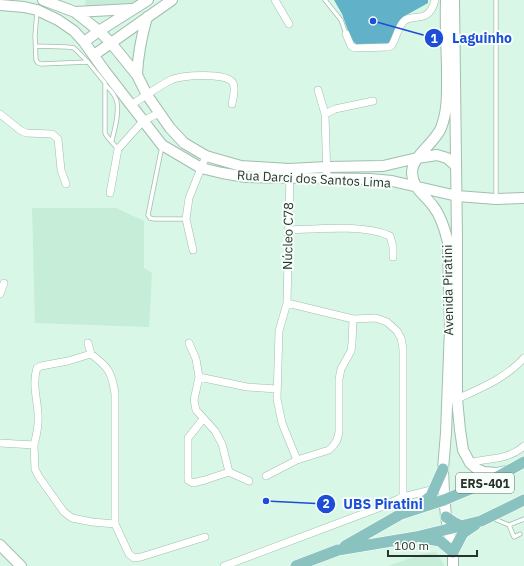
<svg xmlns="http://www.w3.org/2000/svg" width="524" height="566" font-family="'IBM Plex Sans',sans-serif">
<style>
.built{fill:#c6edd7}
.water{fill:#61b2c9}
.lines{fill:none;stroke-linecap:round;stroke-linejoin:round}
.lane-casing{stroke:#a1beae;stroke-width:5}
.street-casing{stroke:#a1beae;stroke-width:8}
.secondary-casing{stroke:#a1beae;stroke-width:12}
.primary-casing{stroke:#fff;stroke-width:12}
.lane{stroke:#fff;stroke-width:3.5}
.street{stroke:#fff;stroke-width:7}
.secondary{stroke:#fff;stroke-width:10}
.primary{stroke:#89c2bf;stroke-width:11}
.labels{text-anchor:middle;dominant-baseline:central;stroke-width:4;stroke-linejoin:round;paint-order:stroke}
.shield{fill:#f8fefa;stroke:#66706a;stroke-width:1}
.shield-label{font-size:12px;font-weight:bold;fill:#27332c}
.street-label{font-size:13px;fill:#27332c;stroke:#f8fefa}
.leader{fill:none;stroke:#1d4ed8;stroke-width:1.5}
.callout-dot{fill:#1d4ed8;stroke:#f8fefa;stroke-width:1.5}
.mark-label{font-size:12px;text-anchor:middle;font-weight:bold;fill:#fff}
.callout-label{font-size:14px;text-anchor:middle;font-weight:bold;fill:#1d4ed8;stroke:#f8fefa;stroke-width:4;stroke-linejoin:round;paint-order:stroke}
</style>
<rect width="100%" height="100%" fill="#d9f7e6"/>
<path class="built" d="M86 0H143L135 4 85 6Z
M32 208H116L144 221V268L152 273 149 327 35 323Z
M436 552 445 566H388L422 554Z"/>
<path class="water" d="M334 0H428V3L403 17 392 43 358 46 351 39 342 14Z"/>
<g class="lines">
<g class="lane-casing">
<path id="lane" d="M325 0 341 20 346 34
M496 0V198
M37 11 35 36 36 60 38 63 41 64 88 62 105 83V133C107 138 114 144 118 149
M36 46 67 47 74 48 88 62
M105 84C108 88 113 92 115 97 121 107 115 129 112 140
M162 146 148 215 150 218 154 219H186
M492 518 509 525 514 537 520 534
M509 525 524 519"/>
</g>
<g class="street-casing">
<path id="street" d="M275 0 289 24
M346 34 351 46 355 48 389 47 392 45C396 38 398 28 403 22 411 12 429 26 435 0
M318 90 325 114 327 179
M131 105C144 97 157 87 171 80 181 75 227 72 233 83 236 89 233 98 232 104
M0 114 20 130 26 133 52 134 58 139 61 170 66 184
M325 114 335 109 373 101
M290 173 287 303 279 331 277 399 282 423 297 460
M110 193 118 149 143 121 159 113
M288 230C316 229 364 224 390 236L393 247V257
M193 250 186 219 189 198 206 156
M0 294 4 283
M287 303 353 319 376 318 387 322 397 331 401 338 403 349V497
M189 343 196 359 199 377 194 400 196 410 215 431 222 444 229 472 249 481
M91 354C108 367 112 372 115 394V524L129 554 134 558 141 557 205 537
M199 377 247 387 277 389
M457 399C481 388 506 378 524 358
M203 419 188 438V480L193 483 205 480 229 472
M0 443 34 445C37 434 39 424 38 413 37 398 32 383 37 368L41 366 68 361 91 354 88 343
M34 445 35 469 39 477 64 512 72 518 92 522 115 524
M470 463C491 457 507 461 524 446
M266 476 297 460 329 450 333 446 337 440 339 432V379L341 369 351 351 352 343 353 319
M224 566 381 507 403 497 435 489"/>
</g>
<g class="secondary-casing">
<path id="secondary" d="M43 0 75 12 99 31 111 43 137 75 147 95 170 128 184 143 206 156 241 166 289 169 327 167 383 166 417 158 437 155 447 158 456 166
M446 0C445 25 447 49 447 74 447 92 448 110 441 128 434 144 412 156 412 173 413 189 425 195 433 206 441 216 445 230 448 242L450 328 446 433 443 469 444 493 446 517 453 552V566
M454 0 457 239V399L460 430 463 450 470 463 477 469 484 472 497 473 506 471
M0 5 24 7 37 10 58 20 74 31 84 42 104 70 162 145 201 168 222 173 246 177 370 179 392 181 457 196 496 199 524 198
M75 12 132 9
M84 42 99 31 148 0
M94 55 172 0
M137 75C138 53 141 38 147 17
M0 545 21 566"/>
</g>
<g class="primary-casing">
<path id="primary" d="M419 506 431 496 443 469
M446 517 455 523 461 526
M423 538 440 541 453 552 463 533 475 525
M345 546 401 514 444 500 492 480 524 462
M296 566 338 550 416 537 481 521 524 500"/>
</g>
<use href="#lane" class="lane"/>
<use href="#street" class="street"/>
<use href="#secondary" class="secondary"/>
<use href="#primary" class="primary"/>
</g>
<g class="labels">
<rect class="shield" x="456" y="473" width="58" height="20" rx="3"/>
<g class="shield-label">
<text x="485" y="483">ERS-401</text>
</g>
<g class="street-label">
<text transform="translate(314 179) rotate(3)">Rua Darci dos Santos Lima</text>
<text transform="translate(288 236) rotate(-89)">Núcleo C78</text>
<text transform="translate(448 290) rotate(-91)">Avenida Piratini</text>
</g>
</g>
<path class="leader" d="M373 21L434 38M266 501L326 504"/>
<g class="callout-dot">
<circle cx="373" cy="21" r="4"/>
<circle cx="266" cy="501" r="4"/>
<circle cx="434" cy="38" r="10"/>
<circle cx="326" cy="504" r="10"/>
</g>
<g class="mark-label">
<text x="434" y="43">1</text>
<text x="326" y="508">2</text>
</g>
<g class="callout-label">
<text x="482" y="43">Laguinho</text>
<text x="383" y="509">UBS Piratini</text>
</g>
<path d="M388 550v6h89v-6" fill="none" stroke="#27332c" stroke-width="2"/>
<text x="394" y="550" font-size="12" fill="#27332c" stroke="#f8fefa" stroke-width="3" paint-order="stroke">100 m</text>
</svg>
